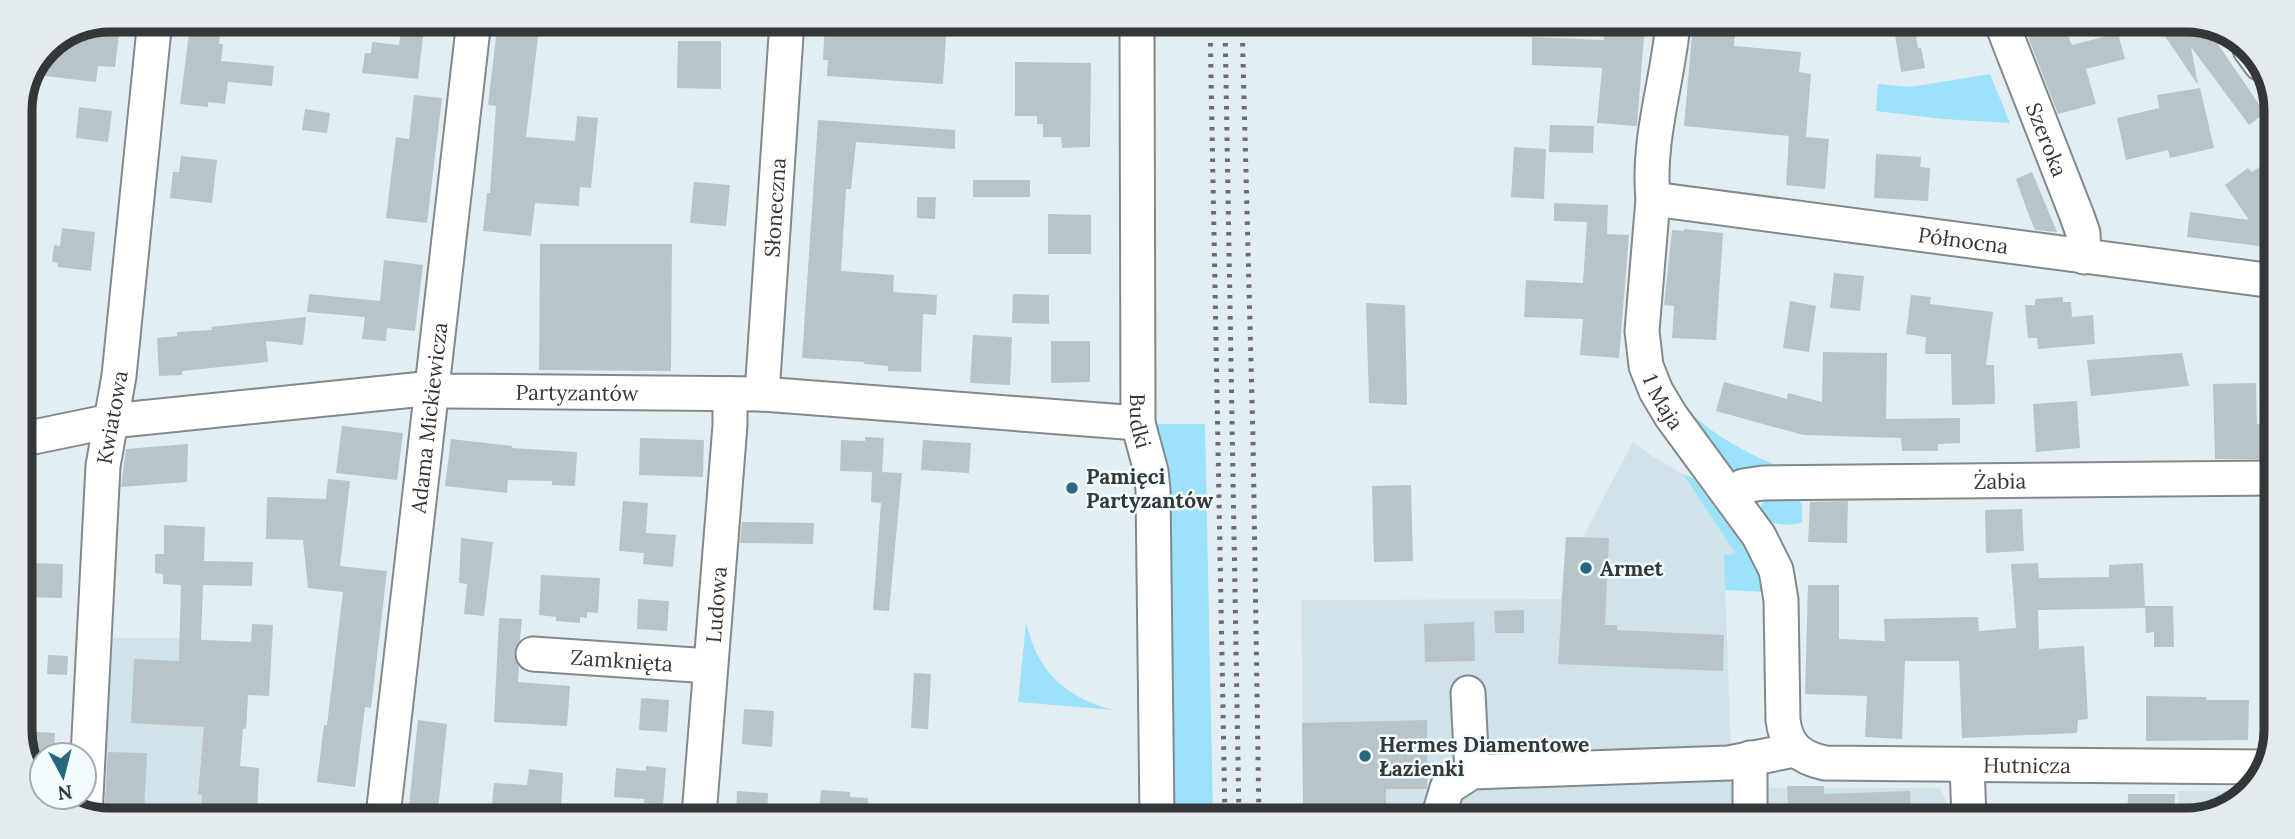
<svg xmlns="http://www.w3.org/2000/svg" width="2295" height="839" font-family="Lora,serif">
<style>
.built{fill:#d0e3ea}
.green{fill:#9be2fa}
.building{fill:#b9c4c8}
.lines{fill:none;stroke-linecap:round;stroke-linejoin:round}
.minor-casing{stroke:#808a8e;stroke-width:37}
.minor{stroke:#fff;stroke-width:33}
.rail{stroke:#696f71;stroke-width:5;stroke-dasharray:3.5 7;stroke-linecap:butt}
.poi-dot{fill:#27687c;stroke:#f2fbfe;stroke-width:2.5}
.labels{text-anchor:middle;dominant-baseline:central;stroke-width:5;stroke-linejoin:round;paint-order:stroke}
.street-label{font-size:21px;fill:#333738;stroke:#f2fbfe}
.poi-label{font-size:21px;font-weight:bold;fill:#333738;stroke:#f2fbfe;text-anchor:start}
.rim{fill:none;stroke:#333738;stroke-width:9}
</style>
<rect width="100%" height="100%" fill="#e3eef2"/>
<path class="built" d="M1633 442 1652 456 1683 474 1737 555H1724L1731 752 1771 788H1940L1954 819 1304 818 1301 600 1561 599 1566 537H1583Z
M112 638H179L250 642 246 729H243L235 815H104Z
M2241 791V797L2236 804 2186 820H2179L2178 791Z"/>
<path class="green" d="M1990 74 2010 123 1943 119 1876 111 1878 84 1910 87Z
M1659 364C1667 377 1673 390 1682 402 1706 434 1753 456 1789 471L1734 472 1727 470 1682 414Z
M1153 424H1205L1213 817H1168Z
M1683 474 1693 478 1747 551 1752 549 1769 592 1725 590 1724 555 1736 554Z
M1799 492V501L1802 504V522C1793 526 1776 526 1768 520L1763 523 1759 510 1766 497Z
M1026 624C1029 630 1030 638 1033 645 1048 682 1077 701 1114 710L1018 702Z"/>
<path class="building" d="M402 20H425L418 79 362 73 365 53H371L372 42 399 45Z
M498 20H540L526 137 575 141 577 116 598 118 591 188 580 187 579 206 535 203 531 236 483 231 487 193H490L496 106 488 105Z
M825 21H947L943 84 827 76 828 60H823Z
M99 23 120 26 115 67 98 66 96 82 37 75 39 60 46 45Z
M1605 23H1645L1637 126 1597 123 1602 68 1532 65V37L1604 40Z
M1693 23H1736L1734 46 1801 52 1799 72 1811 74 1806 137 1829 139 1825 189 1786 185 1789 136 1684 126Z
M1893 23H1914L1918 48H1921L1925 68 1901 72Z
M2023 24H2063L2072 45 2118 33 2125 59 2086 69 2096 104 2058 114Z
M2174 24H2204L2265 113 2249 125 2191 47 2198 85 2162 32Z
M190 26 220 30 219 44H223L221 61 274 66 272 86 228 82 225 104 208 102V107L180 104Z
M678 41H721V89L677 88Z
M1015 62 1091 63 1090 147 1062 148 1061 137H1043V124H1037V116H1015Z
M2200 88 2214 148 2170 158 2168 150 2126 160 2117 118 2159 108 2157 95Z
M414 95 442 98 427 223 386 218 396 137 409 139Z
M79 107 112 111 108 142 76 138Z
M305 109 330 113 327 133 302 130Z
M818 120 955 130V149L856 142 851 189H846L841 271 894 275 893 292 937 295 936 315 923 314 921 372 888 371V366L864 364V362L802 358Z
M1550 125 1594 126 1593 153 1549 152Z
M1514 147 1546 149 1544 199 1511 197Z
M1876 154 1921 157 1920 167 1930 168 1928 201 1874 198Z
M181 156 217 160 212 203 170 198 173 172H179Z
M2264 164 2269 172 2275 168 2274 258 2267 247 2187 237 2190 212 2249 220 2225 185 2248 168 2252 172Z
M2032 172 2057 232 2035 230 2028 213 2016 179Z
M973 180H1030V197H973Z
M694 182 730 185 726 226 690 223Z
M917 197H936L935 219 917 218Z
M1554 203 1608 205 1607 234 1629 235 1619 358 1580 355 1583 319 1524 317 1526 280 1583 283 1587 222 1554 221Z
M1048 214 1091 215V254H1048Z
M62 228 95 232 91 271 58 267V263L52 262 54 245 60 246Z
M1684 229 1723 233 1716 340 1672 338 1674 306 1664 305 1672 230 1684 231Z
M540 244H672L671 371 539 370Z
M384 260 423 265 415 331 387 328 386 341 362 339 365 317 307 312 309 294 380 301Z
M1834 273 1864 276 1860 311 1830 308Z
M1013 294 1049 295V324L1012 323Z
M1911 295 1931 297 1930 304 1993 312 1986 365H1994L1995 404 1952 405 1951 354H1925L1926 337 1906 334Z
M2063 297V302H2071L2072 317 2093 315 2095 344 2038 349 2037 338H2028L2025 305H2035V299Z
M1790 301 1816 306 1809 352 1783 348Z
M1366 303 1405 305 1407 405 1369 403Z
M306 317 303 345 266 341 268 362 182 371V375L159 376 157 338 177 336V332L212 330 211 327Z
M973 335 1012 337 1010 385 970 383Z
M1051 341H1090V382L1051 383Z
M1823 352 1887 353 1886 419 1960 418V443L1938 444V451H1902L1901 438 1803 435 1716 411 1724 382 1787 399 1788 393 1822 402Z
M2182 353 2189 386 2091 396 2087 360Z
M2256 383 2257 424H2273V459H2215L2213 384Z
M2077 401 2080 448 2036 452 2033 404Z
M342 426 403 433 397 480 336 473Z
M865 437 884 438 882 472 902 473 889 611 873 610 881 503 871 502 872 472 840 471 841 440 865 441Z
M640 438 704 440 703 477 639 475Z
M451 439 512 446V448L577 452 575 486 552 485V481L508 480 507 493 445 486Z
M923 440 971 443 969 473 921 470Z
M188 444 187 482 121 487 126 449Z
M328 479 350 481 340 566 387 571 371 708 365 707 355 787 317 782 324 725H327L343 592 308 588 303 540 266 539 267 497 326 499Z
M1411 485 1413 561 1374 562 1372 486Z
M623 501 648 503 646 533 676 535 673 567 643 564 644 553 619 551Z
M1848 501 1847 543 1808 542 1810 502Z
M2022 509 2024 551 1986 553 1985 510Z
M742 522 814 523 813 544 740 543Z
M164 525 205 527 204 561 253 562 252 586 203 585 201 640 251 642 252 624 273 625 269 696 248 695 246 729 243 728 240 766 259 768 257 815H200L202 795 198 794 204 727 131 723 134 659 179 661 181 585 163 584V574L155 573V554H164Z
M1566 537 1609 538 1605 625H1617V630L1724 635 1723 671 1558 664Z
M461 538 493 542 484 616 464 614 467 584 459 583Z
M24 563 63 564 62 598 24 597Z
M2038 563 2039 578 2109 577V565L2143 563 2145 608 2038 610 2039 649 2084 646 2088 719 2078 720 2077 733 1962 738 1959 661H1905L1902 739 1865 737 1867 696 1805 694 1808 585H1839V639L1885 641 1884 619 1978 617 1979 631 2016 628 2011 564Z
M541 575 600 578 598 613 587 612V618L580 617V623L556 621V617L539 615Z
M638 599 669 601 667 631 637 629Z
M2145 606H2173L2174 647H2154V632L2146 633Z
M1524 610V633H1495L1494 611Z
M499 618 522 619 520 640 517 644 514 653 519 666 518 682 570 686 567 726 494 722Z
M1474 622 1475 661 1425 662 1424 624Z
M48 655 68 656 67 675 47 674Z
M914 673 931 674 928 729 911 728Z
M2146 696 2206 697 2207 700H2249L2248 740 2146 741Z
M641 698 669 700 667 732 639 730Z
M744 709 774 711 772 747 742 744Z
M418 720 447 724 438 810 409 806Z
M1427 720V789H1386V818H1323V804H1303L1302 723Z
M19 731 55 733 54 755H42V788L38 785 19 736Z
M108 752 147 753 144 815H104Z
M646 766 666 768 663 805 644 803V799L614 797 616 768 646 771Z
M529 769 563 773 561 807 512 804 511 816H491L494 783 527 785Z
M1787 786H1824V794L1910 791 1911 817 1825 819V814L1794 815V805L1788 804Z
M821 790 850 792V797L868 798 867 817H822V812H819Z
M737 791 768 793 767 816H736Z
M2128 794H2175L2174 820H2127Z"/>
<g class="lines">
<g class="minor-casing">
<g id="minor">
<path id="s1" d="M1137 22 1138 423 1151 471 1153 490 1157 817"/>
<path id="s2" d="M1673 23C1668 81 1647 140 1653 199L1642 331 1646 366 1656 391 1671 416 1759 536 1776 570 1781 600 1783 720C1786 746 1800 758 1825 763L2265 767"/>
<path id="s3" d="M2002 24 2077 216 2083 233 2084 257"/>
<path d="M2250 49 2261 64"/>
<path id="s4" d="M1653 199 2274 281"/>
<path id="s5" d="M762 394 787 21"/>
<path id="s6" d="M19 440 111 421 433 388 447 391 762 394 1138 423"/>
<path id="s7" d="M1730 495 1743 486 1763 483 2273 478"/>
<path id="s8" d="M533 654 710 666"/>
<path d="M1468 693 1472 772"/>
<path d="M1967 765 1969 819"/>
<path id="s9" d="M85 815 103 466 119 376 155 19"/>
<path id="s10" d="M383 816 474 20"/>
<path id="s11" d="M699 816 730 425V394"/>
<path d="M1438 818 1447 788 1472 772 1729 763 1794 750"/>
<path d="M1750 819V758"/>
</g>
</g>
<use href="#minor" class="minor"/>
<path class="rail" d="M1210 22 1225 818
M1225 22 1239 818
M1242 22 1253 439 1259 818"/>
</g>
<g class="poi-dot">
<circle cx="1072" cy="488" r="7"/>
<circle cx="1586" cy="568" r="7"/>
<circle cx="1365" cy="756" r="7"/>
</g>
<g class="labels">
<g class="street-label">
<text stroke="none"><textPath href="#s3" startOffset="124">Szeroka</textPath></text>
<text stroke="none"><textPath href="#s5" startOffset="187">Słoneczna</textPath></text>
<text stroke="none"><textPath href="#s4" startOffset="313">Północna</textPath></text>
<text stroke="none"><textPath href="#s6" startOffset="562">Partyzantów</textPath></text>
<text stroke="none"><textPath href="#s2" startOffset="385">1 Maja</textPath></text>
<text stroke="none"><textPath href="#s9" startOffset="399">Kwiatowa</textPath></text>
<text stroke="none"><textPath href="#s10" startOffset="401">Adama Mickiewicza</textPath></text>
<text stroke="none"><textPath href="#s1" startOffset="399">Budki</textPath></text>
<text stroke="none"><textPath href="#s7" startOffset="273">Żabia</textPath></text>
<text stroke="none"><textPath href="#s11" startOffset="212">Ludowa</textPath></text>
<text stroke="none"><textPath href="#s8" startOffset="89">Zamknięta</textPath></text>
<text stroke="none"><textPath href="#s2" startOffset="1006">Hutnicza</textPath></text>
</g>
<g class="poi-label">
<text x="1086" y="476">Pamięci<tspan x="1086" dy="24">Partyzantów</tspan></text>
<text x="1600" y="568">Armet</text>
<text x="1379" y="744">Hermes Diamentowe<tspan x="1379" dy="24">Łazienki</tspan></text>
</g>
</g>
<path d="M0 0H2295V839H0ZM110 32H2186A78 78 0 0 1 2264 110V730A78 78 0 0 1 2186 808H110A78 78 0 0 1 32 730V110A78 78 0 0 1 110 32Z" fill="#e3ebee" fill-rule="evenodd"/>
<path class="rim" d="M110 32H2186A78 78 0 0 1 2264 110V730A78 78 0 0 1 2186 808H110A78 78 0 0 1 32 730V110A78 78 0 0 1 110 32Z"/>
<g transform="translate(63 776) rotate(173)"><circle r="33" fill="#f2fbfe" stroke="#a6adaf" stroke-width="2"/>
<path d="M0-5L12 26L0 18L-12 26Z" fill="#27687c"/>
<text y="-10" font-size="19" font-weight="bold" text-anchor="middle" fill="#333738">N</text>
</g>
</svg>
